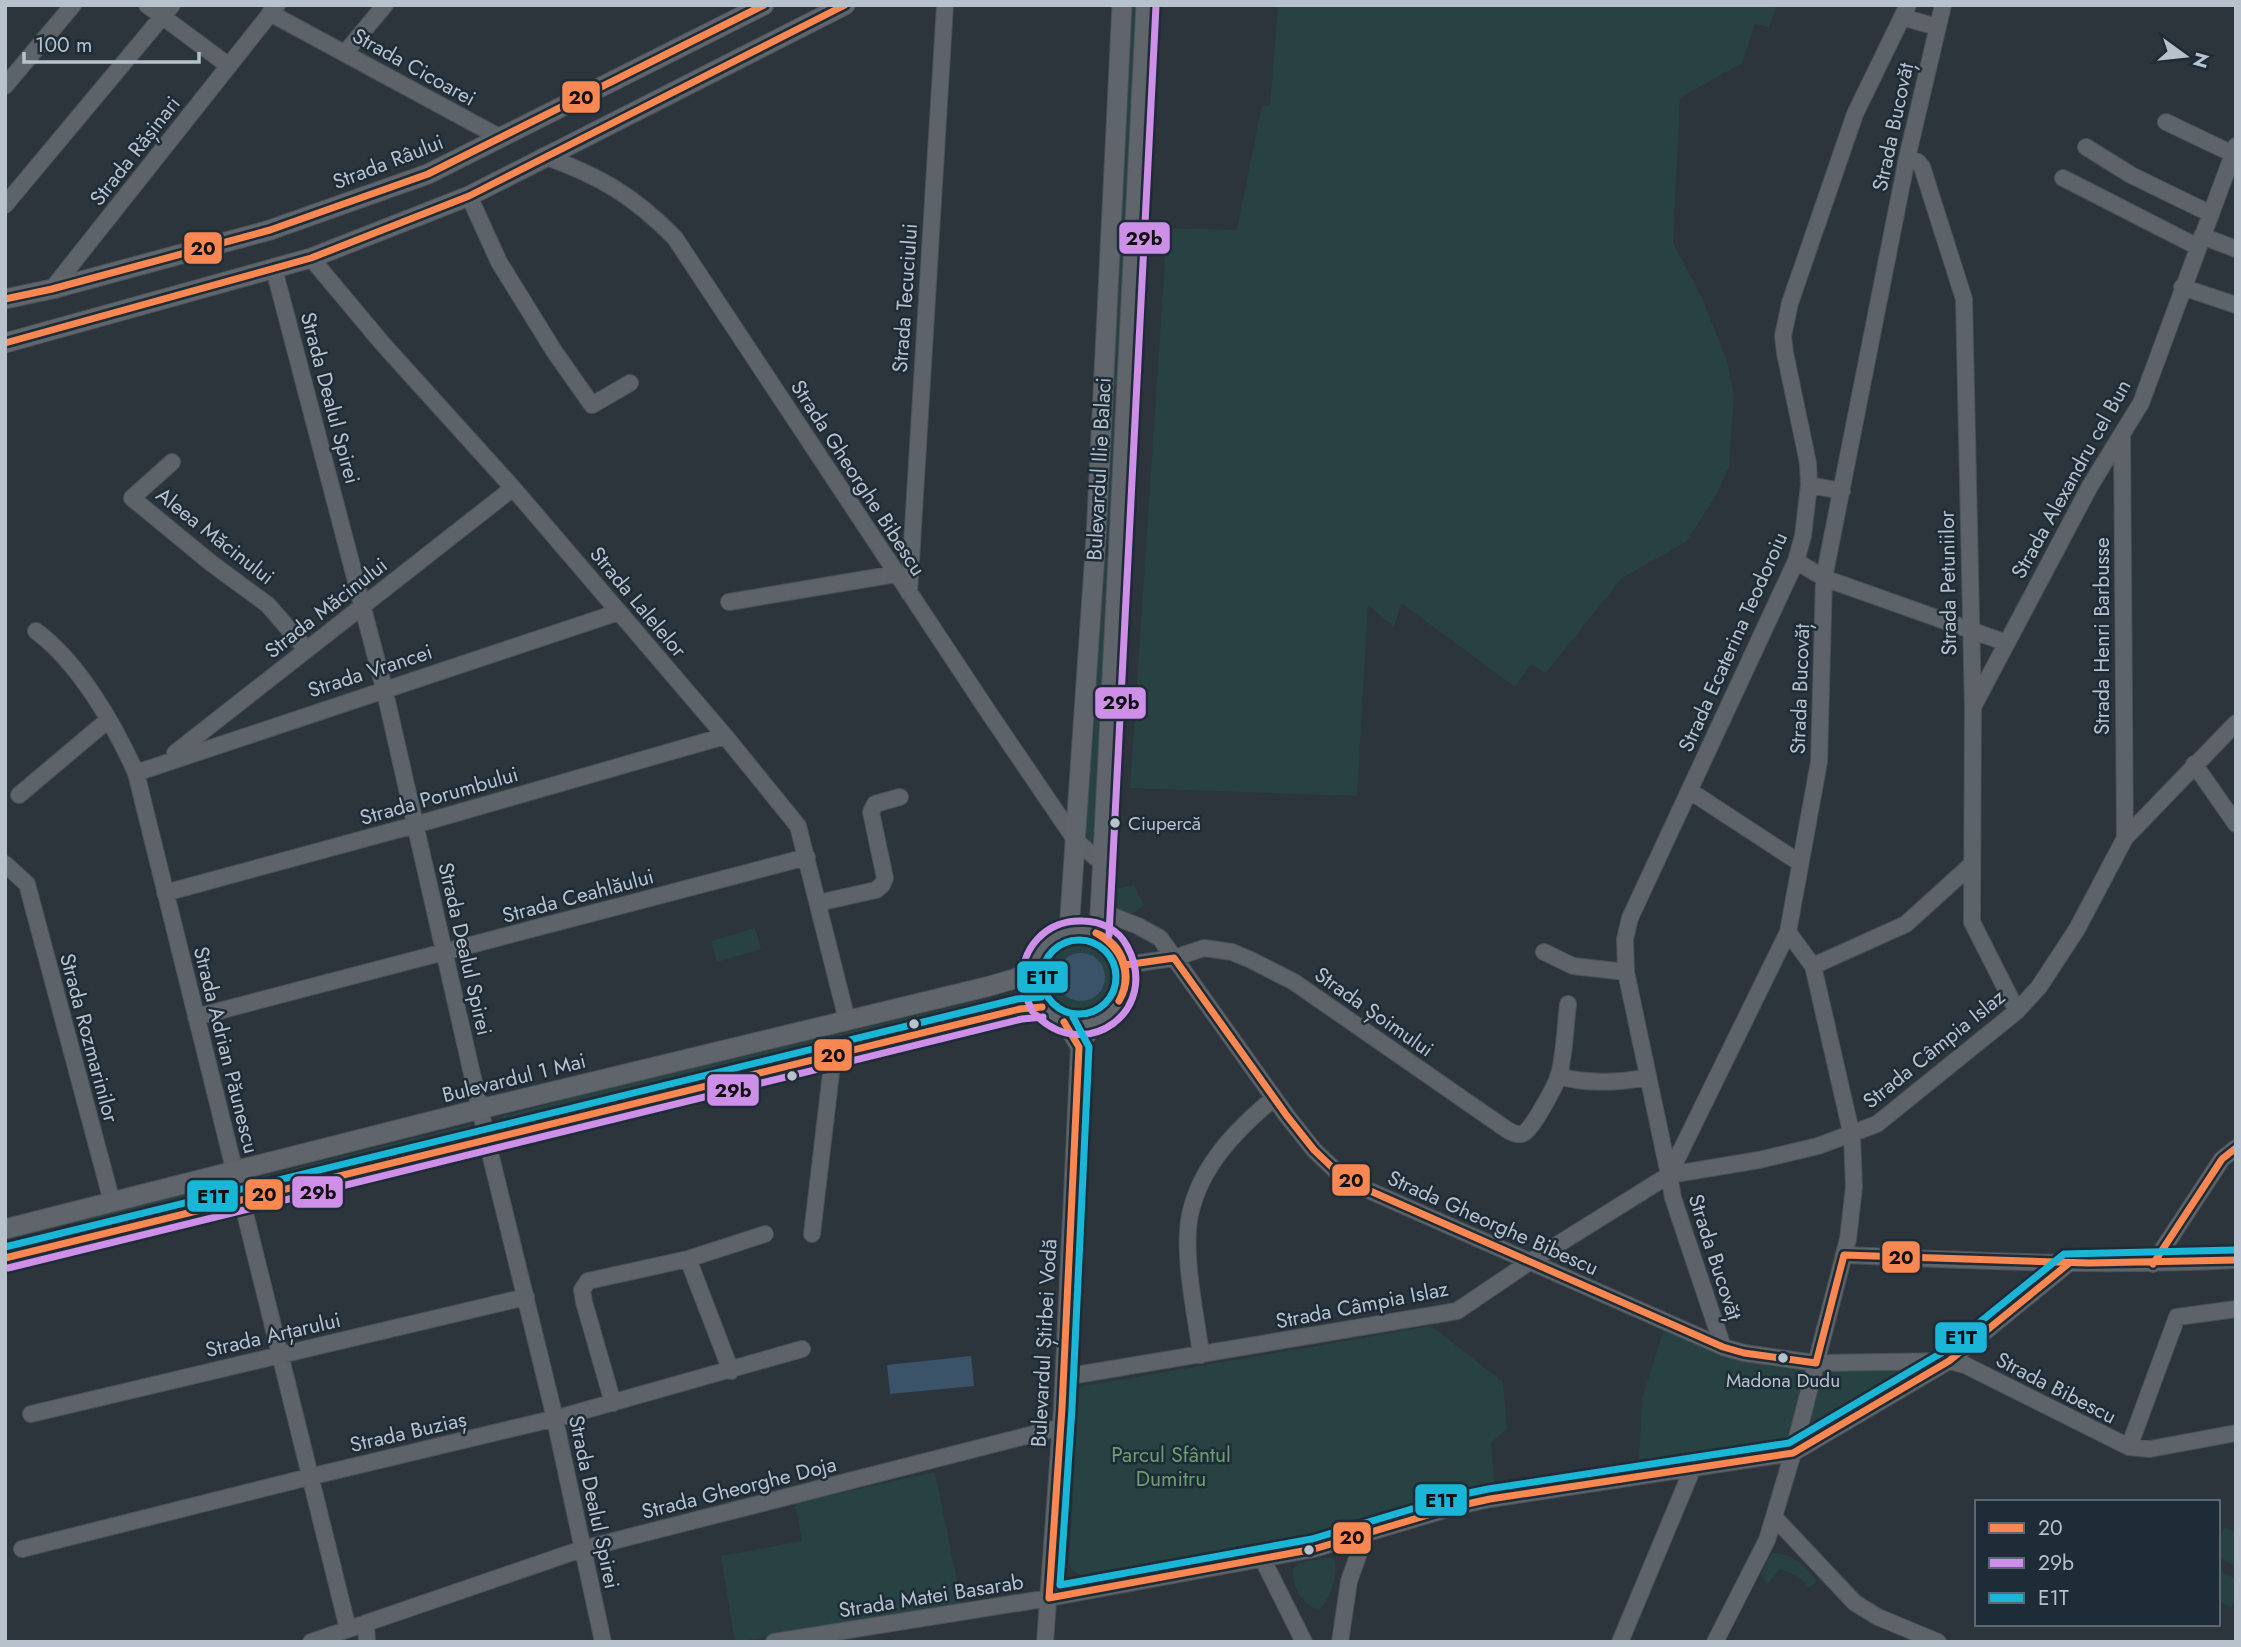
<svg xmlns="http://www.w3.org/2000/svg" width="2241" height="1647" font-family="Jost,sans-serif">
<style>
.green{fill:#284142;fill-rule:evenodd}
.water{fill:#3a5368}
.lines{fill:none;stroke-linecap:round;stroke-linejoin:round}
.minor-casing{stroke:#4a5156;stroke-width:18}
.major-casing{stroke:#4a5258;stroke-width:21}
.minor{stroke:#5d6369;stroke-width:16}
.major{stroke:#5f656b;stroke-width:19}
.bus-1-casing{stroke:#1e2c37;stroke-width:12}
.bus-2-casing{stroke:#1e2c37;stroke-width:12}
.bus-3-casing{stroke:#1e2c37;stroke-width:12}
.bus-1{stroke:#f88751;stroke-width:7}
.bus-2{stroke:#ce8fe9;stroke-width:7}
.bus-3{stroke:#1ab6d8;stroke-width:7}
.bus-dot{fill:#b7c2cc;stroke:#1e2c37;stroke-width:2.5}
.labels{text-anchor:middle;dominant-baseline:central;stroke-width:5;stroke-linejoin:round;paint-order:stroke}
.bus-label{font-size:19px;fill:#b7c2cc;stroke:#1e2c37;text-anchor:start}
.street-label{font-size:21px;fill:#b7c2cc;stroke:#1e2c37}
.park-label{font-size:21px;fill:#6d9e72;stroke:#1e2c37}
.line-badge{stroke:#1e2c37;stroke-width:2.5}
.pale-badge-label{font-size:19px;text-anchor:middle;font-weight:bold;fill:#111}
</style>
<rect width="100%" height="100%" fill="#2c353c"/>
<path class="green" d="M1127 5H1138L1127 218 1125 222 1119 223Z
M1278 5H1777L1769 27 1755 24 1742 63 1680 98 1673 243 1702 298 1727 361 1734 396 1729 467 1715 497 1686 542 1622 578 1546 673 1531 664 1515 687 1401 603 1394 627 1368 605 1357 796 1130 788 1167 228 1237 230 1262 105 1270 106Z
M1119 248 1126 252 1112 534 1108 539H1103Z
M1102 557 1109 559 1095 845 1091 848 1084 842Z
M1134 885 1144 905C1134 915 1129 915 1116 911L1113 897 1117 889Z
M755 928 761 949 717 962 711 941Z
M1074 940C1158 940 1103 1054 1054 1004 1032 980 1047 950 1074 940ZM1071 955 1104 970C1106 987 1096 1000 1079 1001L1057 982 1059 966Z
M978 1001 980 1010 504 1125 502 1116 625 1084Z
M471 1124 473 1132 255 1188 252 1179Z
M228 1183 231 1193 5 1249V1244L58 1231 84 1220Z
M1666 1323 1743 1354 1939 1362 1810 1444 1638 1478 1642 1399Z
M1431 1326 1503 1382 1507 1429 1491 1443 1495 1484 1319 1534 1102 1579H1091L1072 1571 1069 1564 1079 1387Z
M935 1472 962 1606 735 1642 721 1556 802 1541 795 1503Z
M2225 1527 2236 1533V1566L2218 1557V1540Z
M1776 1553C1796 1556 1805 1565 1817 1581L1809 1588 1799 1577 1780 1569 1767 1585 1761 1574 1771 1554Z
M1330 1557 1334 1559C1339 1570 1330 1601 1320 1609 1303 1609 1291 1584 1293 1569L1299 1563Z
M2218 1570 2236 1579V1599L2231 1608 2218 1601Z"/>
<path class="water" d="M1057 977a24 24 0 1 1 48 0a24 24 0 1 1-48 0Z
M971 1356 974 1386 890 1394 887 1365Z"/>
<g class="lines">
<g class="minor-casing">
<path id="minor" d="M147 5 229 66
M270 13 501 138
M1902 17 1937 27
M345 53 385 5
M5 86 73 5
M2166 122 2233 154
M2086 147 2131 175 2211 214
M544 156C600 176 634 196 675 238L987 710 1076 841 1102 863
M1907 158 1918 162 1922 167 1964 299 1973 707 1972 922 2017 1011
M2063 178 2198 247
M469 196 499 262 554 351 592 405 630 383
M5 205 172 5
M2202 236 2236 249
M311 258 382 343 513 488 725 736 798 826 847 1020
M274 269 384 688 491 1157 552 1406 603 1642
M2182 287 2236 305
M52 289 277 5
M2122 435 2125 838
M172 462 132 498 211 563 268 605 306 649
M1809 485 1842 491
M1796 561 1824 578 2007 643
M909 593 945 5
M729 602 896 574
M36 631C79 663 114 724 136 773L348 1629
M1974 705 2090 486 2141 403 2236 146
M175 753 513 488
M2194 764 2236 824
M136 773 619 612
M1690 791 1800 863
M19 795 108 720
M5 864 27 884 112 1202
M165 893 415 825 725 736
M818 903 876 890 882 885 885 878 871 812 875 804 900 797
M1100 911 1138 926 1160 938 1287 1116 1314 1150 1336 1171 1368 1190 1723 1347 1744 1353 1816 1363 1949 1361 1965 1365 2129 1447 2150 1449 2236 1433
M1544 952 1573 966 1626 972
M1125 965 1174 958 1204 948 1232 952 1251 960 1294 982 1493 1120C1501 1125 1512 1136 1522 1134 1531 1133 1556 1084 1559 1075 1565 1052 1565 1027 1568 1004
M1813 966 1906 924 1971 865
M196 1017 807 857
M1064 1022 1079 1047
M1558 1076C1585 1084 1620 1083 1647 1077
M1669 1175 1626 972 1625 939 1630 918 1796 561 1803 536 1809 485 1808 463 1785 353 1783 336 1790 303 1855 114 1908 5
M812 1234 833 1056
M1844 1255C1975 1261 2105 1267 2236 1260
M688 1259 731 1371
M2153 1264 2222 1159 2236 1148
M1723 1347 1673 1198 1669 1175 1788 932 1819 762 1824 578 1907 158 1943 5
M1201 1355C1196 1314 1182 1255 1190 1215 1200 1166 1237 1129 1274 1098
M1064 1377 1457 1311 1528 1263 1669 1175 1759 1160 1818 1146 1877 1124 2017 1011 2039 987 2077 929 2125 838 2236 723
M613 1403 584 1302 582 1290 588 1281 688 1259 765 1234
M31 1414 526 1297
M2129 1447 2177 1317 2236 1309
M1774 1517 1855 1603 1878 1617 1938 1642
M22 1549 309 1477 565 1416 802 1349
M1262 1558 1304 1642
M366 1623 367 1642
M311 1642 582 1549 1061 1427
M774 1642 1049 1598 1314 1549 1458 1506 1490 1499 1793 1453 1949 1361 2068 1264
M1045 1642 1062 1408 1079 1047 1098 1021
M1340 1642 1349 1581 1365 1536
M1620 1642 1692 1470
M1715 1642 1767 1540 1793 1453 1848 1239 1854 1187 1852 1136 1813 966 1788 932"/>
</g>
<g class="major-casing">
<path id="major" d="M5 299 52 289 270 230 428 174 764 5
M5 343 311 258 469 196 845 5
M1032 977a47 47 0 1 1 94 0a47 47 0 1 1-94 0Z
M1069 931 1096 538 1122 5
M1099 934 1146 5
M5 1229 480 1109 986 987 1014 979 1032 971
M5 1258 1020 1009 1042 1007"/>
</g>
<use href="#minor" class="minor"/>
<use href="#major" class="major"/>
<g class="bus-1-casing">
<path id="bus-1" d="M5 299 52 289 270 230 428 174 764 5
M5 343 311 258 469 196 845 5
M1096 933C1124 944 1134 976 1119 1001
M1096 933C1122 948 1133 974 1119 1001
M1125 965 1174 958 1287 1116 1314 1150 1336 1171 1368 1190 1723 1347 1744 1353 1816 1363 1844 1255 2089 1263 2236 1260
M1064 1022 1079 1047 1062 1408 1049 1598 1314 1549 1458 1506 1490 1499 1793 1453 1949 1361 2068 1264
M5 1258 1020 1009 1042 1007
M2153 1264 2222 1159 2236 1148"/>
</g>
<g class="bus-2-casing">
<path id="bus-2" d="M1109 935 1156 6
M1032 1011C1029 1002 1024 995 1023 986 1018 949 1047 919 1083 921 1101 921 1119 930 1127 946 1162 1011 1085 1065 1036 1015
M8 1268 1022 1019 1043 1017"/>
</g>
<g class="bus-3-casing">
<path id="bus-3" d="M1042 977a37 37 0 1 1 74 0a37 37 0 1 1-74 0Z
M1073 1017 1089 1047 1072 1408 1060 1585 1312 1539 1455 1496 1488 1489 1789 1443 1943 1352 2064 1254 2235 1250
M5 1247 1017 999 1041 997"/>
</g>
<use href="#bus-1" class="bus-1"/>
<use href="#bus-2" class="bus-2"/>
<use href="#bus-3" class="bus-3"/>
</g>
<g class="bus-dot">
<circle cx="1115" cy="823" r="6"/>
<circle cx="914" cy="1024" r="6"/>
<circle cx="792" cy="1076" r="6"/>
<circle cx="1783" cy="1358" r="6"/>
<circle cx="1309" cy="1550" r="6"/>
</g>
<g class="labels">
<g class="bus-label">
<text x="1128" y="823">Ciupercă</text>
<text x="1783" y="1380" text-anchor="middle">Madona Dudu</text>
</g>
<g class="street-label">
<text transform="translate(414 67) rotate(29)">Strada Cicoarei</text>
<text transform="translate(1893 127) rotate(-78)">Strada Bucovăț</text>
<text transform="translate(135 151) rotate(-52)">Strada Rășinari</text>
<text transform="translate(388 162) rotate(-21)">Strada Râului</text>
<text transform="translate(905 298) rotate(-86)">Strada Tecuciului</text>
<text transform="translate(330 398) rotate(75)">Strada Dealul Spirei</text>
<text transform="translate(1099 469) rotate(-87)">Bulevardul Ilie Balaci</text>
<text transform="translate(858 478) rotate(57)">Strada Gheorghe Bibescu</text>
<text transform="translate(2071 479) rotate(-61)">Strada Alexandru cel Bun</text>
<text transform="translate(215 536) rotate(38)">Aleea Măcinului</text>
<text transform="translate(1948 583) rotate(-91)">Strada Petuniilor</text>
<text transform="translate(638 602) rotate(50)">Strada Lalelelor</text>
<text transform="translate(326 608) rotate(-38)">Strada Măcinului</text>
<text transform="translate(2102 636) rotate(-90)">Strada Henri Barbusse</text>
<text transform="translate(1733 642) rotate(-66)">Strada Ecaterina Teodoroiu</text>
<text transform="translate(370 671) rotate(-18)">Strada Vrancei</text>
<text transform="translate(1800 689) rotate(-88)">Strada Bucovăț</text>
<text transform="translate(439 796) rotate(-16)">Strada Porumbului</text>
<text transform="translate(578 896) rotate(-15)">Strada Ceahlăului</text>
<text transform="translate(465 949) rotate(77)">Strada Dealul Spirei</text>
<text transform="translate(1374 1012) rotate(35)">Strada Șoimului</text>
<text transform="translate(89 1038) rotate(75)">Strada Rozmarinilor</text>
<text transform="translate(1934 1049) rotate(-39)">Strada Câmpia Islaz</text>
<text transform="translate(226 1050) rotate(76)">Strada Adrian Păunescu</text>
<text transform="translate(514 1078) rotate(-14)">Bulevardul 1 Mai</text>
<text transform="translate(1493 1223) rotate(24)">Strada Gheorghe Bibescu</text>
<text transform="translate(1715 1257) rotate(72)">Strada Bucovăț</text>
<text transform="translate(1362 1305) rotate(-11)">Strada Câmpia Islaz</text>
<text transform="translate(273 1335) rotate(-13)">Strada Arțarului</text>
<text transform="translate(1044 1343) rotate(-87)">Bulevardul Știrbei Vodă</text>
<text transform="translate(2056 1388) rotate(27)">Strada Bibescu</text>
<text transform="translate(408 1432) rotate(-13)">Strada Buziaș</text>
<text transform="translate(739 1488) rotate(-14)">Strada Gheorghe Doja</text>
<text transform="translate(594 1502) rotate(78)">Strada Dealul Spirei</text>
<text transform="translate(931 1596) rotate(-9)">Strada Matei Basarab</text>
</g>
<g class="park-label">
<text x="1171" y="1455">Parcul Sfântul<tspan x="1171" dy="24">Dumitru</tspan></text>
</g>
</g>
<g class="line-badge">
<rect x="561" y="80" width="40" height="34" rx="7" fill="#f88751"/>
<rect x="1118" y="221" width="53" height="34" rx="7" fill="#ce8fe9"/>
<rect x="183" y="231" width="40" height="34" rx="7" fill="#f88751"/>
<rect x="1094" y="686" width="53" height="34" rx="7" fill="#ce8fe9"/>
<rect x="1016" y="960" width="53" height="34" rx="7" fill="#1ab6d8"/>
<rect x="813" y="1038" width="40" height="34" rx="7" fill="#f88751"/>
<rect x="706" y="1073" width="54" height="34" rx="7" fill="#ce8fe9"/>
<rect x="1331" y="1163" width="40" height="34" rx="7" fill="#f88751"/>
<rect x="291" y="1175" width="53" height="34" rx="7" fill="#ce8fe9"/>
<rect x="244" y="1178" width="40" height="33" rx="7" fill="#f88751"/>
<rect x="186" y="1179" width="53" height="34" rx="7" fill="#1ab6d8"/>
<rect x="1881" y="1240" width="40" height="34" rx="7" fill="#f88751"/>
<rect x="1934" y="1321" width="54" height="33" rx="7" fill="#1ab6d8"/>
<rect x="1414" y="1483" width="54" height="34" rx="7" fill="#1ab6d8"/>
<rect x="1332" y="1521" width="40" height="34" rx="7" fill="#f88751"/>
</g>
<g class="pale-badge-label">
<text x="581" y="104">20</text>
<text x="1144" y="245">29b</text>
<text x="203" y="255">20</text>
<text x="1121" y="709">29b</text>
<text x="1042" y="984">E1T</text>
<text x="833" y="1062">20</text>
<text x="733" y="1097">29b</text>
<text x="1351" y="1187">20</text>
<text x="318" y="1199">29b</text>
<text x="264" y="1201">20</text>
<text x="213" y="1203">E1T</text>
<text x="1901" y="1264">20</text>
<text x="1961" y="1344">E1T</text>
<text x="1441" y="1507">E1T</text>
<text x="1352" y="1544">20</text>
</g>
<rect width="2241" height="1647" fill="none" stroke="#b7c2cc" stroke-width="14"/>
<rect x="1975" y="1500" width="245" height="126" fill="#1e2c37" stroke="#5b6873" stroke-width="2"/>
<rect x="1989" y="1523" width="35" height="10" fill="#f88751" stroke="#5b6873" stroke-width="2"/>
<text x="2038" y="1535" font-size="21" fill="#b7c2cc">20</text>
<rect x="1989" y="1558" width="35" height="10" fill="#ce8fe9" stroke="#5b6873" stroke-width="2"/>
<text x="2038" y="1570" font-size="21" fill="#b7c2cc">29b</text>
<rect x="1989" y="1593" width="35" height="10" fill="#1ab6d8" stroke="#5b6873" stroke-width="2"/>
<text x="2038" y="1605" font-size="21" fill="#b7c2cc">E1T</text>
<g transform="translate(2185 56) rotate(105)" stroke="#1e2c37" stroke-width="5" paint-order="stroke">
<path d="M0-5L12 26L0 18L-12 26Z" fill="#b7c2cc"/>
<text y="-10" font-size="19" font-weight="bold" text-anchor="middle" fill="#b7c2cc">N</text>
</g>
<path d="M24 52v10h175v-10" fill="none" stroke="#b7c2cc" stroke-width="3.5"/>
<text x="35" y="52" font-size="21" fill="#b7c2cc" stroke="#1e2c37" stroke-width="5" paint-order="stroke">100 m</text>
</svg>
